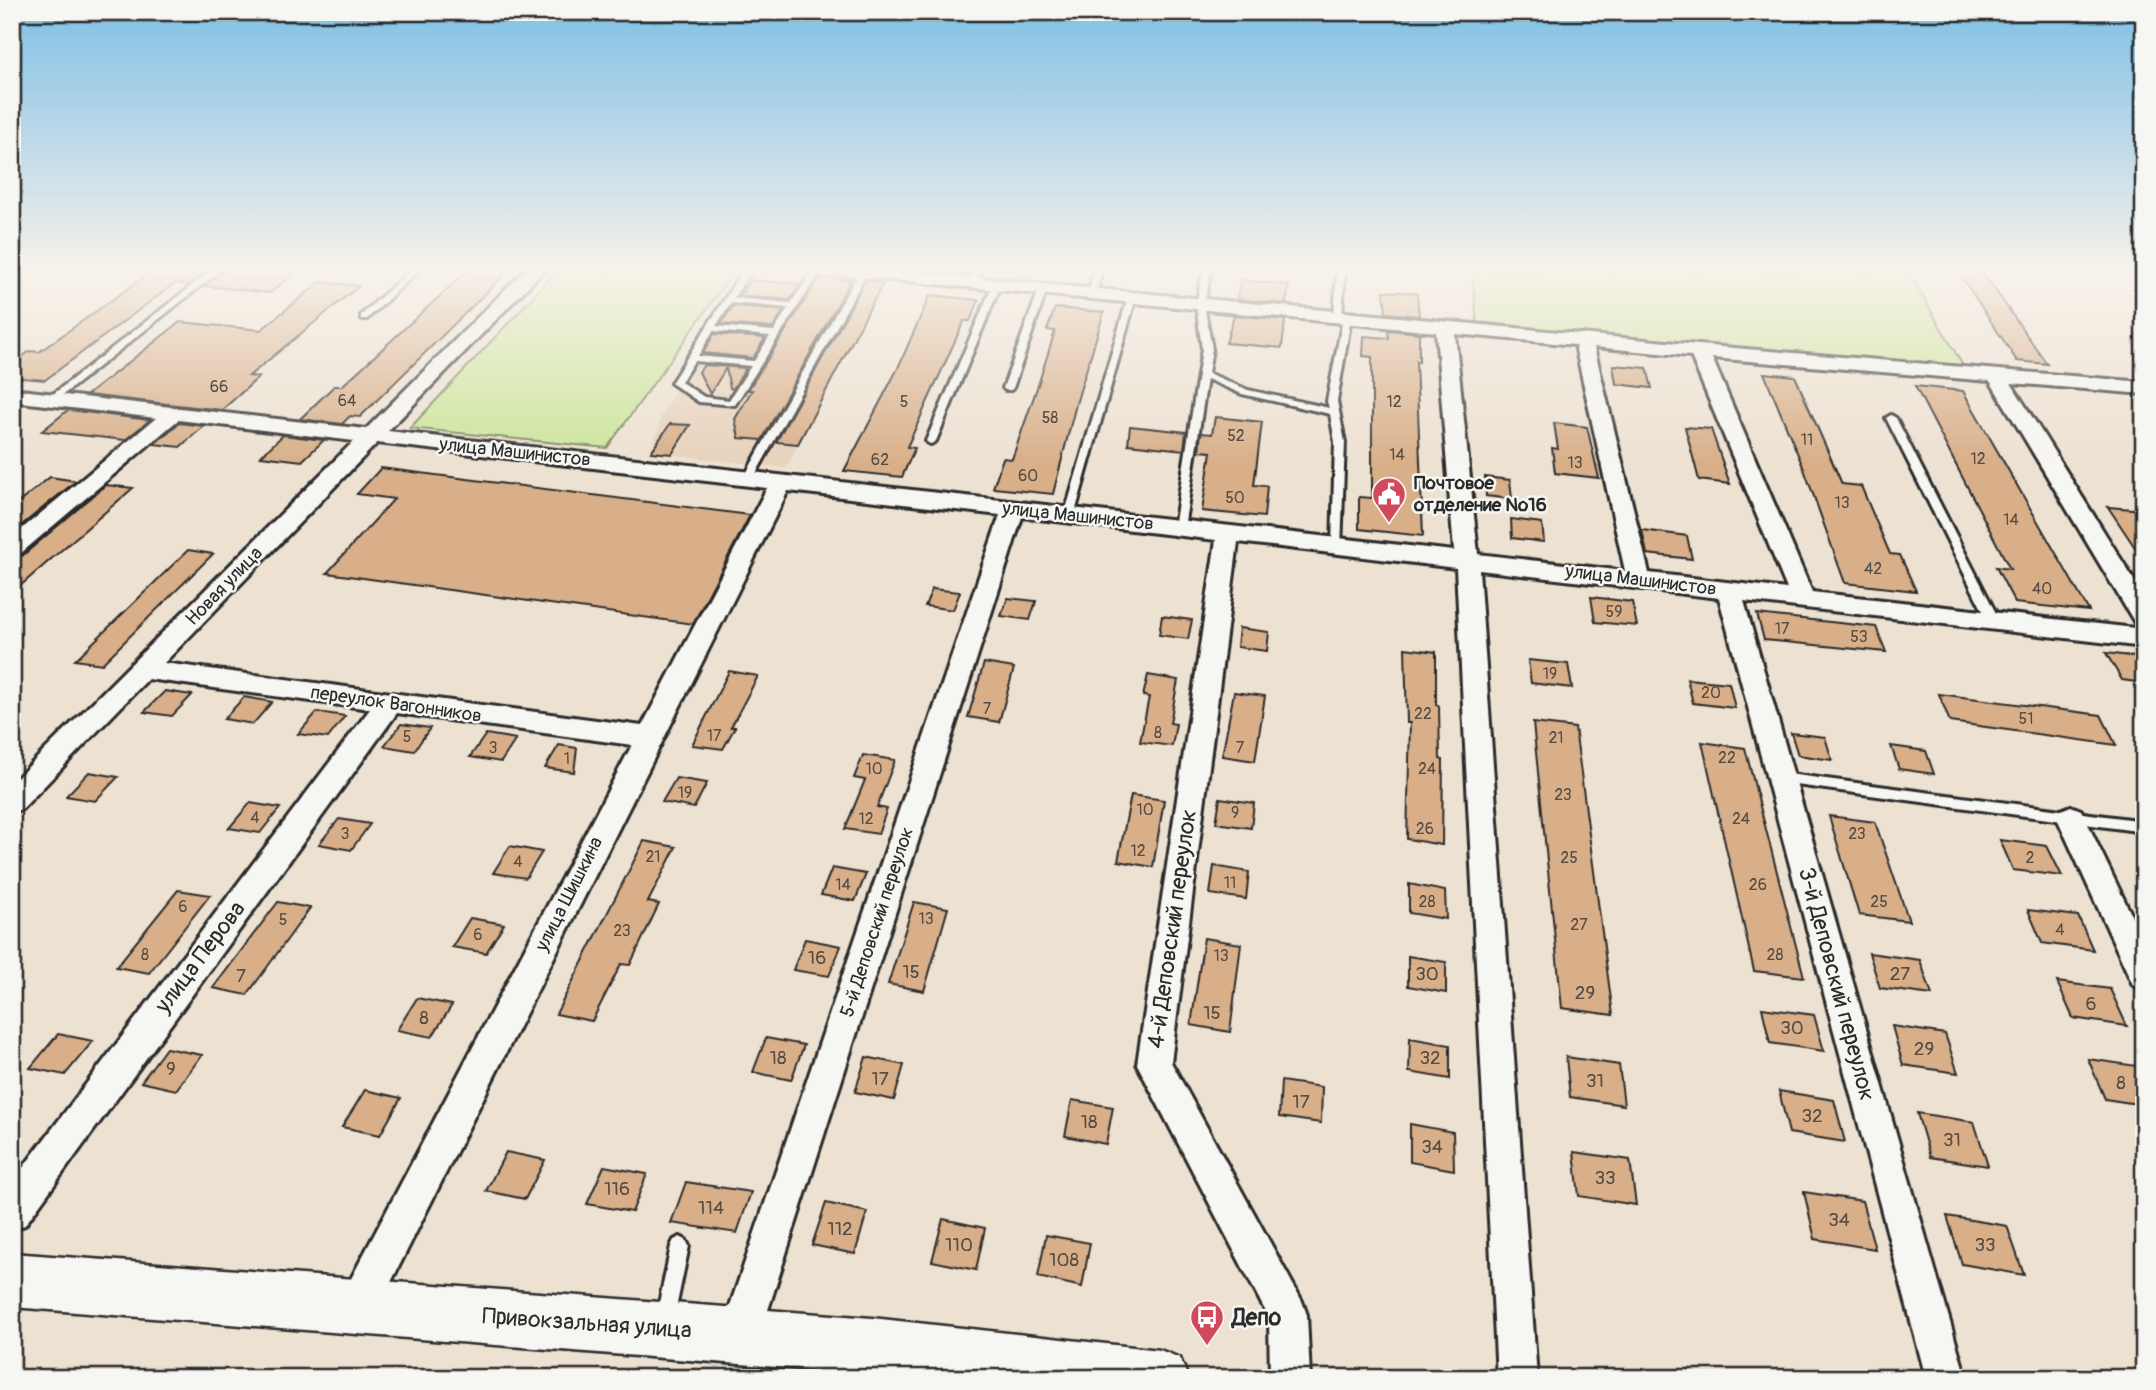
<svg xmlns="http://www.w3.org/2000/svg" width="2156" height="1390" font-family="Pangolin,sans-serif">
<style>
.built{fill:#e7d2bc}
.green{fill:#cce59b;stroke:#7c8863;stroke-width:2}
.building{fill:#d8af89;stroke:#2b2b2b;stroke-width:2}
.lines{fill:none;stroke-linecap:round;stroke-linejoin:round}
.lane-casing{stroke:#2b2b2b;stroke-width:6}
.street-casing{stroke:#2b2b2b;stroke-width:6}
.secondary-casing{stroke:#2b2b2b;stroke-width:5}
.lane{fill:#f6f6f2;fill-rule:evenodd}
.street{fill:#f6f6f2;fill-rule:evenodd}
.secondary{fill:#f6f6f2;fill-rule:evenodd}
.labels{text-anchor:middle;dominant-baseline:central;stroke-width:5;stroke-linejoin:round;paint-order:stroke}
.number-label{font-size:16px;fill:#564c42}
.street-label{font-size:19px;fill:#2b2b2b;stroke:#f6f6f2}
.poi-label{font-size:19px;font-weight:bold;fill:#2b2b2b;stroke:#f6f6f2;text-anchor:start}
.near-number-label{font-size:19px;fill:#564c42}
.near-street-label{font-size:23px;fill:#2b2b2b;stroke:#f6f6f2}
.near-poi-label{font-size:23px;font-weight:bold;fill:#2b2b2b;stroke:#f6f6f2;text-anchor:start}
</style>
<rect width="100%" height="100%" fill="#ede1d2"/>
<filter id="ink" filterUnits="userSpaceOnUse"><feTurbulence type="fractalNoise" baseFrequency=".0143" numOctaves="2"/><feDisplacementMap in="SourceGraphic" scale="14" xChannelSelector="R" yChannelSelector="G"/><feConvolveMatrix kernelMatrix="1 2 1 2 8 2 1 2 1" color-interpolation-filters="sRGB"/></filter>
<g filter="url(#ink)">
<path class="built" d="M755 270 883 282 786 468 651 452 664 409Z"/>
<path class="green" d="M558 270H735L607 448 410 428Z
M1472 270H1907L1964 367 1477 324Z"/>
<path class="building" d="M154 270H208L189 285 175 283 45 380 12 377V364L30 351 39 352Z
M223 270H266L295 272 270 293 205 286Z
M468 270H509L360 417 350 416 342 424 300 419 334 386H342Z
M1957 270H1981L2047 364 2017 361Z
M819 278 851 280 762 440 739 438 735 419 752 390H748Z
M751 280 801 284 790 300 740 296Z
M1241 280 1289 285 1286 304 1237 299Z
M865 281 883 283 798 444 776 442Z
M320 282 359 286 249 376 259 377 222 410 87 395 180 322 261 330Z
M1384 291 1417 293 1419 316 1386 313Z
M930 295 979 300 970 321H964L907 447 915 448 902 477 844 471 898 368Z
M733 306 784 310 773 328 721 324Z
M1055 308 1104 312 1076 404 1053 494 993 488 1003 458 1012 459 1039 382 1055 331 1047 330Z
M1234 315 1285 320 1282 348 1226 343Z
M1388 330 1419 333V362L1416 361 1423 536 1359 529V497L1372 498V357L1363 356 1364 336 1389 338Z
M714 334 765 338 753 358 703 353Z
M704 365 746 368 733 389 730 388 726 368 710 394 699 372Z
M1613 365 1647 368 1652 388 1616 384Z
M1764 373 1795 376 1842 484 1861 486 1890 554 1900 555 1916 591 1845 583 1804 469Z
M1915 386 1963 391 2089 611 2015 603 1996 567 2010 569Z
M68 410 150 420 125 440 42 431Z
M1215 417 1262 422 1254 485 1267 486 1264 517 1202 511 1211 452 1199 451 1201 433 1212 434Z
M179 423 204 426 180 447 154 444Z
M1554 423 1587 427 1599 478 1555 473 1552 448 1558 449Z
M670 424 690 425 672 454 651 452Z
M1130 426 1186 432 1184 450 1128 444Z
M1685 427 1711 429 1730 484 1699 480Z
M283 435 324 440 302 461 261 456Z
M381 468 750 515 693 624 327 573 394 499 357 494Z
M50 477 76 481 12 533V508Z
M1485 477 1510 480 1512 499 1486 496Z
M106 485 133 488 12 593V559L22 556Z
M2108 507 2144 510V561Z
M1511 519 1542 523 1544 542 1512 538Z
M1642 530 1687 536 1692 559 1647 554Z
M188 550 213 554 102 664 75 660Z
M932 589 960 592 953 610 925 606Z
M1591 597 1632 602 1637 626 1595 622Z
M1008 598 1036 601 1030 620 1001 616Z
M1757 614 1876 627 1886 652 1764 640Z
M1162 616 1192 620 1188 639 1159 635Z
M1239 628 1269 632 1267 651 1237 647Z
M1405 648 1436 652V705L1439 706 1440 759 1443 760 1442 845 1407 839 1410 723H1407Z
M2106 653 2144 658V683L2122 680Z
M1528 660 1568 664 1572 688 1531 683Z
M984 663 1014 668 999 722 968 717Z
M729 671 758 676 731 727H735L723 749 692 745Z
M1148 675 1178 680 1170 723 1176 724 1172 746 1140 742 1149 697 1143 696Z
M1687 679 1729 683 1735 708 1693 703Z
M165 691 192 695 172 716 144 712Z
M1234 692 1265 696 1255 761 1222 756Z
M1939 694 2101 715 2116 745 1950 722Z
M244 697 272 702 253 724 224 719Z
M317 712 345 716 328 738 298 734Z
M1533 723 1575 728 1613 1015 1562 1008Z
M401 724 430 728 414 751 384 746Z
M1791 733 1825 737 1832 760 1798 755Z
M486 734 516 739 501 762 470 757Z
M1702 742 1745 748 1804 977 1754 971Z
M559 745 577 748 574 772 545 768Z
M1891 746 1926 751 1934 774 1899 769Z
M863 755 895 760 877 807 887 809 878 834 845 829 865 780 854 778Z
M89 772 118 777 95 801 66 796Z
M676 778 707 783 694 808 662 802Z
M1131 795 1164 800 1153 867 1118 861Z
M1220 798 1254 803 1251 828 1216 823Z
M250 803 280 808 260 833 229 828Z
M1829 816 1875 822 1909 921 1859 915Z
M339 819 370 824 351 850 319 844Z
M2000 840 2047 846 2062 876 2013 870Z
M644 841 676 847 648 902 659 904 630 965 621 964 592 1021 556 1014Z
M510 846 542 852 526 878 493 873Z
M1214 866 1249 872 1246 899 1210 894Z
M832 868 866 874 855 901 821 895Z
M1409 884 1445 891 1446 919 1409 913Z
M178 890 210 895 149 973 116 967Z
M278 902 310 908 247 995 213 988Z
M914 902 948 908 924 991 888 984Z
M2028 910 2078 916 2093 950 2042 943Z
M470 918 504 924 486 953 452 947Z
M1204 938 1241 944 1230 1032 1191 1025Z
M805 939 841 946 829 976 793 970Z
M1869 953 1920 960 1932 995 1880 988Z
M1408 956 1446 962V993L1408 986Z
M2057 982 2110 989 2127 1026 2073 1018Z
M417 998 452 1005 432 1037 397 1030Z
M1762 1008 1814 1015 1824 1051 1770 1043Z
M1892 1026 1945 1034 1958 1073 1903 1065Z
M58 1034 93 1041 65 1075 30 1068Z
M766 1038 804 1045 791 1080 753 1072Z
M1410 1038 1450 1045V1079L1409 1072Z
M166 1048 202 1055 176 1090 141 1082Z
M866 1057 904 1065 894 1100 855 1092Z
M1566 1057 1619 1065 1624 1105 1570 1097Z
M2088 1059 2144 1067V1105L2105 1099Z
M1281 1081 1322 1087 1321 1123 1279 1117Z
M365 1090 401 1098 380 1135 342 1127Z
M1779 1091 1834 1100 1845 1142 1789 1133Z
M1072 1100 1113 1107 1106 1144 1065 1136Z
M1917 1113 1974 1122 1988 1166 1930 1157Z
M1410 1124 1453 1132 1454 1170 1410 1162Z
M506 1152 545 1160 525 1199 486 1191Z
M1574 1152 1630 1160 1636 1205 1579 1196Z
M604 1166 647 1174 632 1212 587 1204Z
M686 1182 751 1192 737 1233 671 1223Z
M1804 1192 1862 1201 1875 1249 1815 1239Z
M826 1203 867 1212 855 1254 812 1245Z
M1947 1216 2007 1226 2024 1275 1962 1264Z
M943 1219 985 1228 976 1270 932 1261Z
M1046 1235 1090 1243 1082 1287 1038 1277Z"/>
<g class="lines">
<g class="lane-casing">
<path id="lane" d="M212 270H221L54 402H48V398Z
M411 270H419L367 319H361V315Z
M743 270H751L734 298 791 303 813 270H821L735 405 699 402 671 383ZM731 303 788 308 774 331 716 326ZM713 331 770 336 754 361 698 356ZM694 361 751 366 729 400 704 397 681 382Z
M860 270 867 272 753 479 752 481H744L743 479Z
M974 270H982L975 284 972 285 968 282Z
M1094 270H1102L1096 293 1092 296 1088 293Z
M1203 270H1211L1204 304 1212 349 1208 373 1248 390 1329 408 1327 401 1343 318 1347 315 1351 318 1337 401 1345 442 1341 549H1333L1332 546 1335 442 1330 414 1242 394 1207 379 1184 528 1179 531 1174 528 1202 349 1196 304Z
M1337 270H1345L1342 317 1338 320 1334 317Z
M994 282 1001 284 936 441 931 444 928 443 926 441Z
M1040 287 1047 289 1013 388 1011 390H1005L1003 388Z
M1132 294 1136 297 1074 516 1069 519 1065 518 1064 516 1128 297Z
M1891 415 1896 418 2000 621 1998 624H1990L1988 621 1886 418Z
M1781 773 2144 821V832L1781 783 1776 782 1774 778 1776 774Z
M680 1237 686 1240 689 1246 674 1318 671 1324 665 1327 659 1324 656 1318 671 1246 674 1240Z"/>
</g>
<g class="street-casing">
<path id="street" d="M525 270H544L388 431 1454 551 1436 332 841 275 832 270H894L1699 345 2144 382V394L2011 383 2144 596V626L2135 623 1990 381 1712 358 1812 592 2144 629V647L1744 601 1966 1378H1926L1719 598 1479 570 1537 1378H1497L1456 568 1238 542 1171 1062 1302 1301 1307 1315 1310 1378H1270L1269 1318 1137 1064 1216 540 1022 517 760 1335 754 1349 740 1355 726 1349 720 1335 1000 515 788 491 372 1320 358 1325 344 1320 339 1306 344 1292 632 745 397 713 25 1225 12 1230V1182L370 709 148 679 22 809 12 812V783L354 441 178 420 20 554 12 557V537L156 418 12 401V389L366 429ZM1455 334 1575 345 1625 571 1478 554ZM1594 347 1691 356 1787 589 1649 573ZM377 443 767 488 642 726 164 663Z
M2071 806 2081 810 2144 941V989L2133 985 2057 818 2061 810Z"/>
</g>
<g class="secondary-casing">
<path id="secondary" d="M12 1253 872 1318 1160 1350 1180 1358 1188 1378H917L12 1307Z"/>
</g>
<use href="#lane" class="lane"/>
<use href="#street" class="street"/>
<use href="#secondary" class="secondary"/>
</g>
</g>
<linearGradient id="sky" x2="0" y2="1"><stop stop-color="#7fbfe6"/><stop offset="0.58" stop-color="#f7f2eb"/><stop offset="1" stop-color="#f7f2eb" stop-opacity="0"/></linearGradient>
<rect width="2156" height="464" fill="url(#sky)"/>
<defs>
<g id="civic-pin" transform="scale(1.75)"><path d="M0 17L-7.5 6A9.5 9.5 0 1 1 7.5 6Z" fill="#d1495b" stroke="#f6f6f2"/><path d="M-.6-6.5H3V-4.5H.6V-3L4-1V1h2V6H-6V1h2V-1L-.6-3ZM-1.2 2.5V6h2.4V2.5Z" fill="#fff"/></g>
<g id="bus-pin" transform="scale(1.75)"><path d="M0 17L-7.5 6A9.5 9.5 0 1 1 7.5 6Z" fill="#d1495b" stroke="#f6f6f2"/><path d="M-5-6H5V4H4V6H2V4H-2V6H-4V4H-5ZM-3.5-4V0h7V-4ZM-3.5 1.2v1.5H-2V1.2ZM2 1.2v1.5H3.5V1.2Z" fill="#fff"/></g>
</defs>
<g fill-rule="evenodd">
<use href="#civic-pin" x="1389" y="494"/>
<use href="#bus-pin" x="1207" y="1317"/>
</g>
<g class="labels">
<g class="number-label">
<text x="219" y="387">66</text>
<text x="347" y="401">64</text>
<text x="904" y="402">5</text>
<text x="1394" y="402">12</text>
<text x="1050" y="418">58</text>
<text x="1236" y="436">52</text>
<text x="1807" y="440">11</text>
<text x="1397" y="455">14</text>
<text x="1978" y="459">12</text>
<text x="880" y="460">62</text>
<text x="1575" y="463">13</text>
<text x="1028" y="476">60</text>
<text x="1235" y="498">50</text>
<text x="1842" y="503">13</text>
<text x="2011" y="520">14</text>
<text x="1873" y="569">42</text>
<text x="2042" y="589">40</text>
<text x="1614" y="612">59</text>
<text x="1782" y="629">17</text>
<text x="1859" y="637">53</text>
<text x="1550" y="674">19</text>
<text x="1711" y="693">20</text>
<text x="987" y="709">7</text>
<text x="1423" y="714">22</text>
<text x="2026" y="719">51</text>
<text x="1158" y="733">8</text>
<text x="714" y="736">17</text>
<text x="407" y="737">5</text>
<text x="1556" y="738">21</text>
<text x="493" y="748">3</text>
<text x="1240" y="748">7</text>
<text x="1727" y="758">22</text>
<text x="567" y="759">1</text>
<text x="874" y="769">10</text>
<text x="1427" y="769">24</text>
<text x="685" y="793">19</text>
<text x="1563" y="795">23</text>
<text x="1145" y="810">10</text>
<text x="1235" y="813">9</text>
<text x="255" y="818">4</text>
<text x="866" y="819">12</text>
<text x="1741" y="819">24</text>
<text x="1425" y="829">26</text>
<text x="345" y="834">3</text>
<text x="1857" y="834">23</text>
<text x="1138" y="851">12</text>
<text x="653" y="857">21</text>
<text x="1569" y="858">25</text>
<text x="2030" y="858">2</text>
<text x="518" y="862">4</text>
<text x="1230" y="883">11</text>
<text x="843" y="885">14</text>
<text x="1758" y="885">26</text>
<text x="1427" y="902">28</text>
<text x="1879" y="902">25</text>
<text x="183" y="907">6</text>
<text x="926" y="919">13</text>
<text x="283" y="920">5</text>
<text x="1579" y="925">27</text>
<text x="2060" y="930">4</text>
<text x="622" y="931">23</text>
<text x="478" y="935">6</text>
<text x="145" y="955">8</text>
<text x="1775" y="955">28</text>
<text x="1221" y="956">13</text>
</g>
<g class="street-label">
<text transform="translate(515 452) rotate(6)">улица Машинистов</text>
<text transform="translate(1078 516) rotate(6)">улица Машинистов</text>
<text transform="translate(1641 580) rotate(7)">улица Машинистов</text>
<text transform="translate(224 586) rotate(-46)">Новая улица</text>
<text transform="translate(396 704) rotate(8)">переулок Вагонников</text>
<text transform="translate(569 894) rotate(-63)">улица Шишкина</text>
<text transform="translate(877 922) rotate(-72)">5-й Деповский переулок</text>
</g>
<g class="poi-label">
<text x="1414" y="483">Почтовое<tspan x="1414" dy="22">отделение №16</tspan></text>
</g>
<g class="near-number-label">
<text x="817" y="958">16</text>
<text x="911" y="972">15</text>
<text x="1427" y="974">30</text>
<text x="1900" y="974">27</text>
<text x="241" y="976">7</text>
<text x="1585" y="993">29</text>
<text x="2091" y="1004">6</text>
<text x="1212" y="1013">15</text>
<text x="424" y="1018">8</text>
<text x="1792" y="1028">30</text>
<text x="1924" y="1049">29</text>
<text x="778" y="1058">18</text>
<text x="1430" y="1058">32</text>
<text x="171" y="1069">9</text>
<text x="880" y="1079">17</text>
<text x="1595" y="1081">31</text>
<text x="2121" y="1083">8</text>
<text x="1301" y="1102">17</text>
<text x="1812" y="1116">32</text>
<text x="1089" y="1122">18</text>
<text x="1952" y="1140">31</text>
<text x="1432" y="1147">34</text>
<text x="1605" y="1178">33</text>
<text x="617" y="1189">116</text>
<text x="711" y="1208">114</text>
<text x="1839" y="1220">34</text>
<text x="840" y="1229">112</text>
<text x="959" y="1245">110</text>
<text x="1985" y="1245">33</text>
<text x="1064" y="1260">108</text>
</g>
<g class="near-street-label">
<text transform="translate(1172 929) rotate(-82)">4-й Деповский переулок</text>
<text transform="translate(200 957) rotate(-53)">улица Перова</text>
<text transform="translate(1837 984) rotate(75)">3-й Деповский переулок</text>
<text transform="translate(587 1323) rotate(4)">Привокзальная улица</text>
</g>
<g class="near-poi-label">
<text x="1232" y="1317">Депо</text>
</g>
</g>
<rect width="2156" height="1390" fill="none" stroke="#f6f6f2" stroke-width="42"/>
<rect x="21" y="21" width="2114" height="1348" fill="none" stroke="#2b2b2b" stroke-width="2.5" filter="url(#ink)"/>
</svg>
